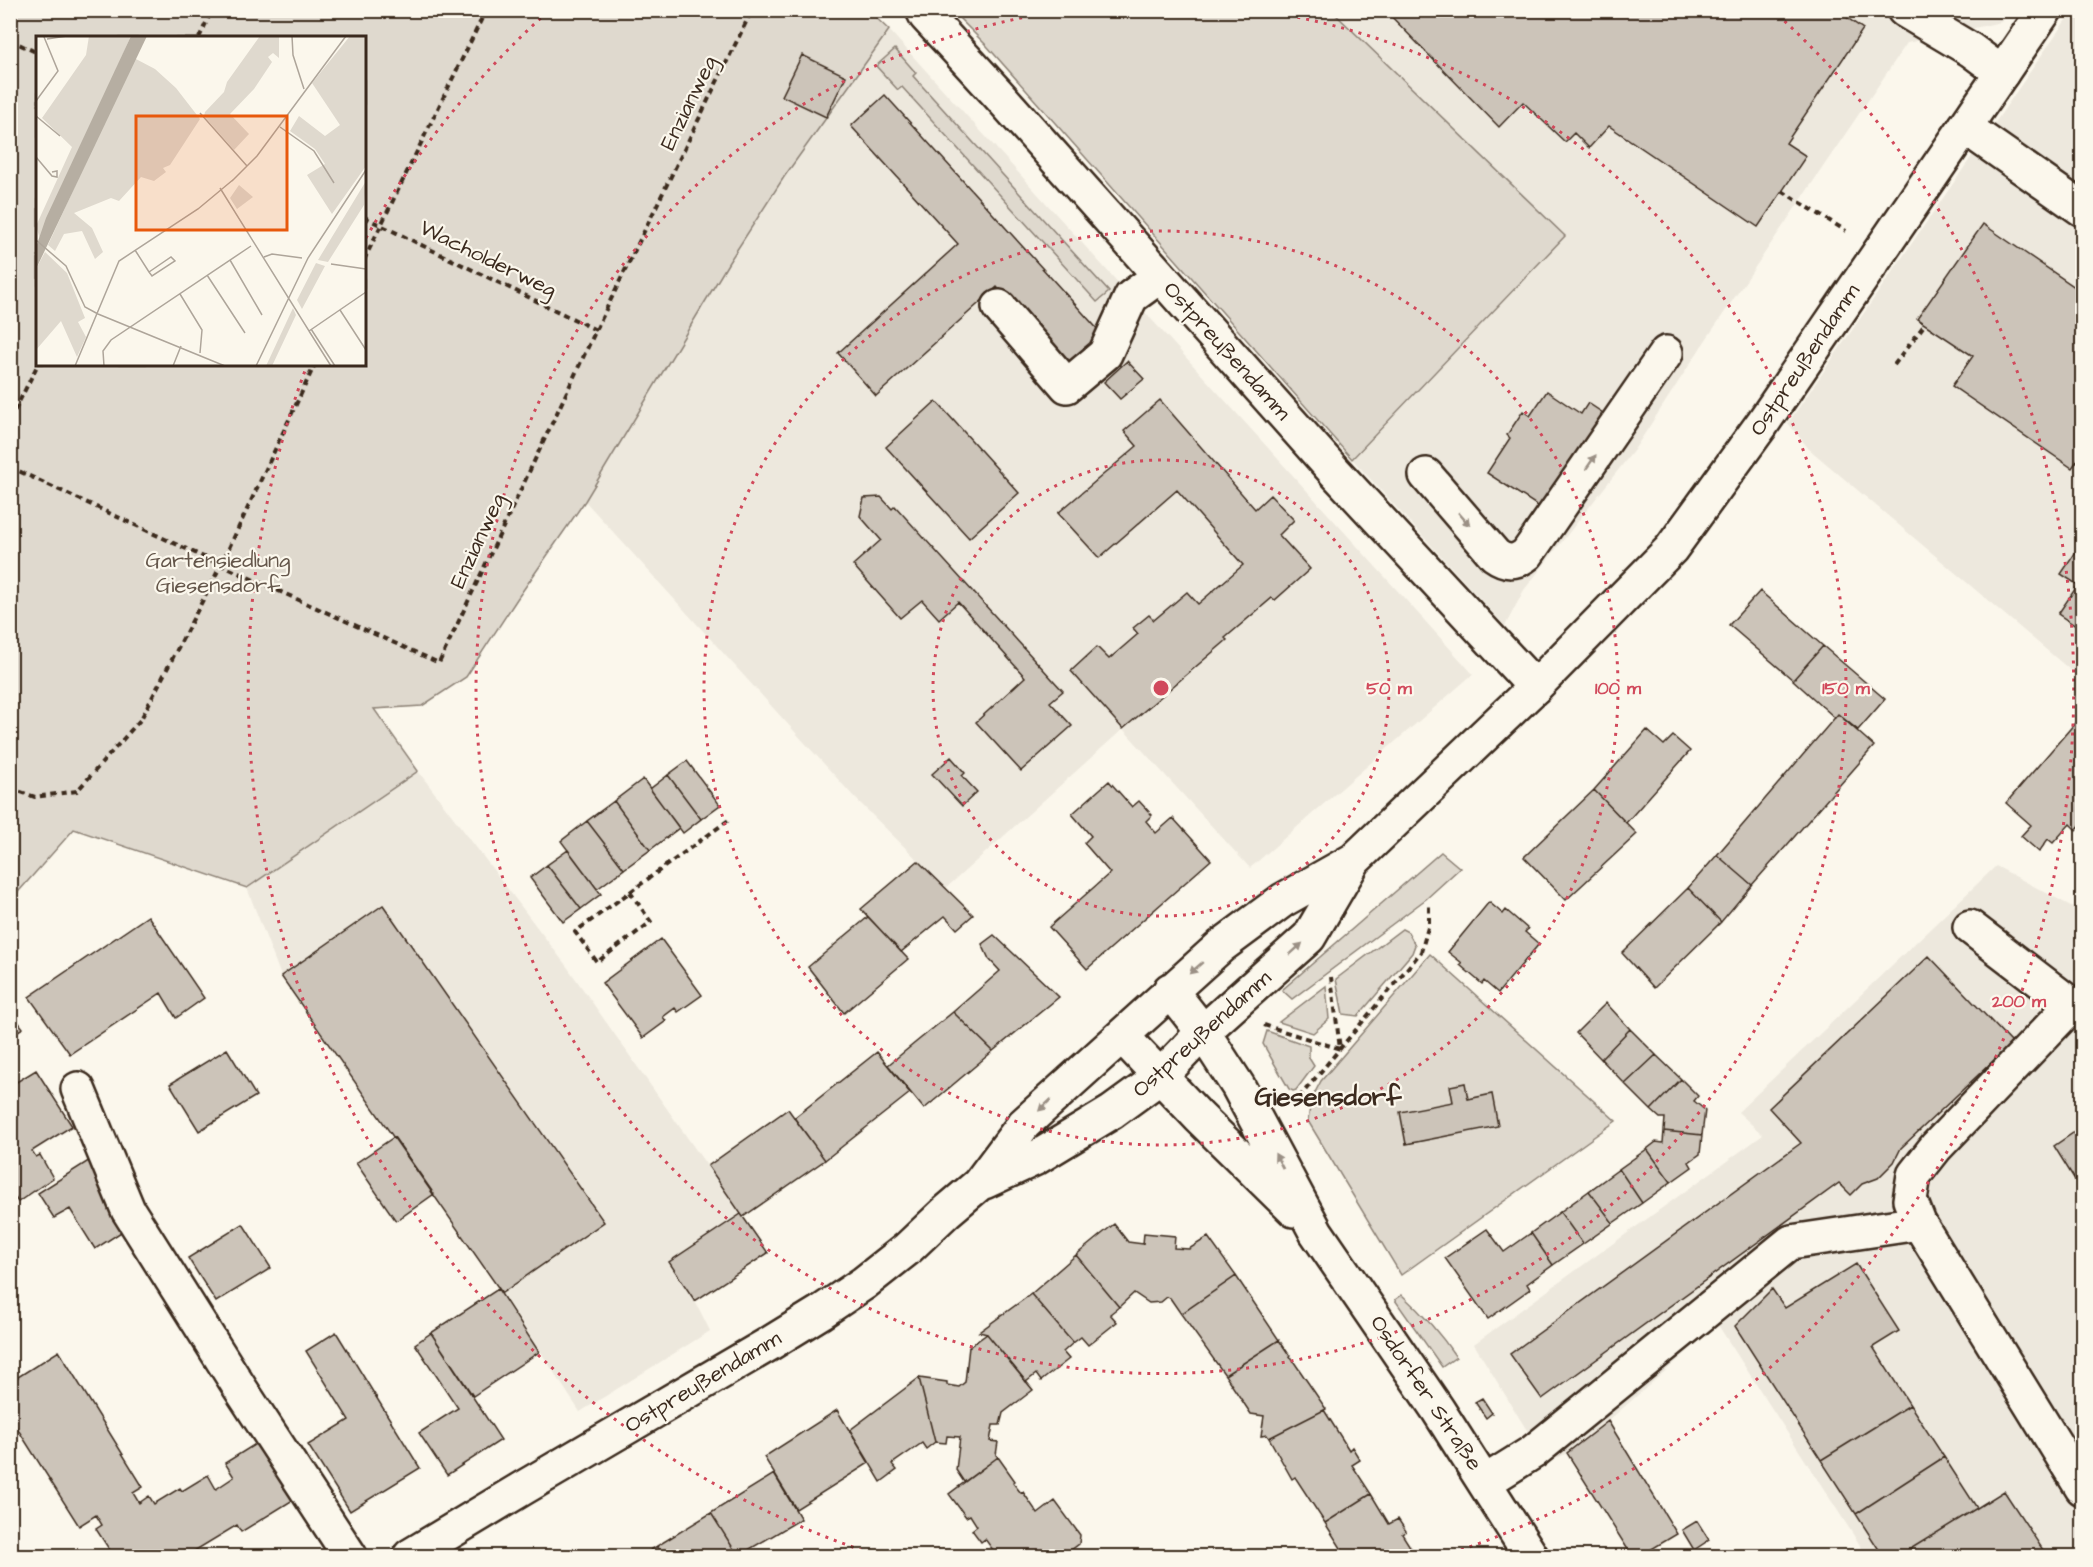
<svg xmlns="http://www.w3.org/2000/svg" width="2093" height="1567" font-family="'Architects Daughter',sans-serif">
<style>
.built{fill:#ede8dd}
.green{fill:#dfd9ce;stroke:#8d8276;stroke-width:1.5;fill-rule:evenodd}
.building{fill:#ccc4b9;stroke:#3b2a1e;stroke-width:1.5}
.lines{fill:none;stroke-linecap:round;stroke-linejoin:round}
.minor-casing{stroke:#3b2a1e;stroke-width:38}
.major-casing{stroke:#3b2a1e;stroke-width:38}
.path{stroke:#3b2a1e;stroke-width:4;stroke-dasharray:6 4.5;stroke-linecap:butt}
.minor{stroke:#fbf7ec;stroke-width:33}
.major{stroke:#fbf7ec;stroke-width:33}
.oneway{fill:#9b9085}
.ring{fill:none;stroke:#d1495b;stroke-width:3;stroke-dasharray:3 6}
.labels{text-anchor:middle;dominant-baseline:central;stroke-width:4.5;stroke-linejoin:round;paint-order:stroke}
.street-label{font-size:22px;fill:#3b2a1e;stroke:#fbf7ec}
.park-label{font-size:22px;fill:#64564a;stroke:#fbf7ec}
.quarter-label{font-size:26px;font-weight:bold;fill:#3b2a1e;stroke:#fbf7ec}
.inset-road{fill:none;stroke:#aea59a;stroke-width:1.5}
.view{fill:#e8590c;fill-opacity:0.15;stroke:#e8590c;stroke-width:3}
.inset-edge{fill:none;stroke:#3b2a1e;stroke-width:3}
.centre{fill:#d1495b;stroke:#fbf7ec;stroke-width:3}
.ring-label{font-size:18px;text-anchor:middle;font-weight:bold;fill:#d1495b;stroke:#fbf7ec;stroke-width:4.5;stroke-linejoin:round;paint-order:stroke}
</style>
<rect width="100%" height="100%" fill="#fbf7ec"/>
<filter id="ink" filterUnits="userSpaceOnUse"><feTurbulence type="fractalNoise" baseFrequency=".0167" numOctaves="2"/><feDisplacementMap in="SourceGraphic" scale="12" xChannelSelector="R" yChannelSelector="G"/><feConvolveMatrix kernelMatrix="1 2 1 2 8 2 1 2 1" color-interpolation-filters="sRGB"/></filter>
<g filter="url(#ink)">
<path class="built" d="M1332 11H2009L2001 22 1907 43 1703 344 1634 450 1524 590 1505 626 1352 459 1565 236Z
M2072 11H2082V680L1809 449 1788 423Z
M889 30 1473 674 1250 868 1123 729 946 888 855 798 585 501 729 262 784 177Z
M418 771 568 968 741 1214 670 1262 695 1301 710 1331 580 1412 502 1293 281 976 247 888Z
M1996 866 2082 912V1556H1867L1718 1325 1608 1421 1567 1453 1547 1463 1474 1344 1763 1135 1738 1112Z"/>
<path class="green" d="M11 11H869L889 30 784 177 729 262 585 501 517 599 466 677 422 706 374 709 418 771 247 888 74 829 11 900ZM38 38H364V364H38Z
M952 11H1332L1565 236 1352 459 987 46Z
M895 49 916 73 913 76 1109 292 1097 302 902 87 898 90 876 66Z
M1441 852 1460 868 1426 899 1292 999 1282 990Z
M1402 929 1408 932 1415 945 1412 953 1358 1016 1343 1014 1336 979Z
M1430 954 1616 1121 1401 1275 1308 1121 1311 1100 1321 1081Z
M1326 986 1329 1019 1313 1033 1279 1022Z
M1267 1031 1309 1046V1058L1314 1066 1296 1090 1293 1091 1289 1089 1263 1044Z
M1402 1295C1423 1314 1440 1333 1456 1357L1442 1367 1395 1300Z"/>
<path class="building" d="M1385 10H1839V12L1863 29 1786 143 1806 156 1758 227 1609 126 1589 148 1574 133 1565 142 1523 102 1499 127Z
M802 55 846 76 826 117 782 96Z
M885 95 1102 334 1068 364 997 287 876 396 838 353 958 244 851 126Z
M1983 224 2082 292V454L2072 468 1952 386 1973 356 1917 319Z
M1127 361 1144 379 1120 399 1104 382Z
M1547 391 1581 414 1588 403 1609 417 1544 510 1487 473 1510 438 1507 435 1523 411 1530 416Z
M1160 400 1255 509 1270 495 1294 520 1279 535 1310 569 1275 600 1272 598 1225 638 1227 640 1123 729 1071 671 1097 647 1109 659 1138 634 1133 628 1149 615 1154 620 1187 592 1198 604 1243 565 1177 490 1099 558 1058 513 1137 446 1124 431Z
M936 401 1019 493 969 538 886 447Z
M881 497 892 509 895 506 1063 691 1050 702 1072 726 1021 771 976 722 1025 677 958 602 939 619 922 600 900 618 853 565 881 540 860 516 864 498Z
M2082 543V630L2058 614 2078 585 2061 574Z
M1760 591 1823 646 1793 680 1729 625Z
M1823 646 1885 699 1858 730 1838 714 1835 718 1793 680Z
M1838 714 1874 746 1752 885 1717 855Z
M2082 715V823L2076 830 2070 824 2053 843 2048 839 2039 852 2021 836 2031 825 2006 803Z
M1647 730 1664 745 1673 736 1690 751 1626 823 1594 790Z
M951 757 965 773 962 776 977 792 962 806 932 774Z
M687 761 720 805 701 819 668 775Z
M668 775 701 819 683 833 650 789Z
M643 779 679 828 650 850 614 801Z
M1109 781 1132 807 1139 801 1152 815 1146 821 1156 833 1173 818 1211 860 1087 969 1049 927 1110 873 1084 843 1091 836 1072 814Z
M1594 790 1637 834 1566 900 1524 857Z
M614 801 650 850 624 869 587 821Z
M587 821 624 869 597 889 561 841Z
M568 850 601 894 581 909 547 865Z
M1717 855 1752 885 1721 922 1688 888Z
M918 861 973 915 957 929 945 916 901 952 861 909Z
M547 865 581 909 563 922 530 878Z
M1688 888 1721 922 1654 988 1622 953Z
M1489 902 1503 914 1506 910 1528 929 1525 932 1539 944 1498 993 1484 981 1482 984 1460 965 1462 963 1448 952Z
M383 905 604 1222 502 1293 281 976Z
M148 916 204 998 176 1018 161 993 70 1054 29 997Z
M868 917 908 959 844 1013 808 967Z
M994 935 1059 997 993 1051 953 1012 1000 971 989 959 982 944Z
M661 939 702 995 678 1012 675 1008 663 1017 666 1021 643 1038 602 983Z
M1929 956 2012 1043 1901 1148 1894 1162 1878 1178 1862 1184 1851 1195 1839 1183 1542 1399 1510 1354 1801 1143 1769 1108Z
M1606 1003 1630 1029 1601 1059 1576 1033Z
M10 1011 23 1028 10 1036Z
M953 1012 993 1051 924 1109 888 1065Z
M1630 1029 1656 1055 1625 1084 1601 1059Z
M227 1049 256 1096 199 1131 170 1084Z
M877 1052 910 1093 825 1160 794 1118Z
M1656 1055 1681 1079 1651 1110 1625 1084Z
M36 1070 72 1126 32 1151 36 1157 40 1155 53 1178 18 1202 10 1191V1086Z
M1681 1079 1698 1096 1694 1101 1705 1110 1702 1135 1664 1131 1665 1118H1660L1651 1110Z
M1465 1083 1468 1099 1492 1094 1498 1126 1406 1144 1400 1112 1453 1102 1450 1086Z
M788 1109 825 1160 743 1217 708 1166Z
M2082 1127V1191L2054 1146Z
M1664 1131 1702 1135 1700 1154 1689 1162 1692 1167 1671 1182 1647 1149 1656 1142 1663 1143Z
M394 1137 434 1194 396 1221 356 1163Z
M1647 1149 1671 1182 1642 1203 1619 1169Z
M90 1160 106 1185 100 1188 126 1229 95 1249 70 1209 54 1218 38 1193Z
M1619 1169 1642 1203 1613 1223 1589 1191Z
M1589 1191 1613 1223 1583 1244 1560 1212Z
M1560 1212 1583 1244 1553 1265 1531 1233Z
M741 1214 768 1253 695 1301 669 1262Z
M243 1224 271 1268 216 1302 188 1258Z
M1114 1224 1128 1242 1143 1244 1144 1233 1175 1236 1174 1248 1189 1249 1208 1237 1236 1276 1181 1314 1170 1298 1167 1297 1161 1302 1149 1303 1134 1293 1119 1307 1076 1255Z
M1487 1229 1504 1252 1531 1233 1553 1265 1527 1284 1530 1289 1488 1319 1445 1258Z
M1076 1255 1119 1307 1110 1314 1117 1322 1088 1345 1081 1337 1073 1343 1031 1294Z
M1856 1264 1899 1331 1873 1347 1910 1405 1821 1460 1735 1326 1772 1289 1785 1308Z
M1236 1276 1279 1340 1225 1375 1181 1314Z
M498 1289 539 1352 473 1396 431 1333Z
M1031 1294 1073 1343 1063 1352 1069 1359 1041 1381 1036 1374 1026 1382 987 1334 979 1332Z
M336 1332 420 1468 350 1511 308 1445 349 1420 306 1351Z
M431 1333 501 1440 447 1475 419 1433 458 1408 415 1344Z
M987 1334 1033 1390 1003 1413 1000 1425H993L990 1441 998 1442 996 1455 998 1457 964 1482 956 1470 960 1437 947 1436 946 1443 935 1442 919 1378 947 1382V1385L959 1387 965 1382 969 1347Z
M1279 1340 1326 1409 1269 1438 1267 1435 1261 1436 1264 1416 1251 1414 1225 1375Z
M59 1351 143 1487 133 1493 139 1503 149 1496 154 1504 180 1488 182 1491 208 1475 216 1489 234 1477 225 1463 257 1443 293 1500 241 1532 237 1525 186 1556H98L109 1549 96 1529 102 1525 96 1515 79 1526 10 1417V1382Z
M919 1378 935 1442 926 1449 922 1443 892 1464 897 1470 881 1482 850 1430Z
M1482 1398 1492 1413 1486 1418 1475 1402Z
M1910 1405 1944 1457 1856 1514 1821 1460Z
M837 1410 869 1463 796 1509 764 1457Z
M1324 1410 1349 1450 1352 1447 1360 1460 1352 1465 1371 1494 1325 1523 1295 1477 1292 1479 1269 1438Z
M1608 1421 1677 1534 1640 1556H1632L1567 1453Z
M998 1457 1015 1481 1013 1483 1021 1493 1023 1492 1038 1514 1055 1501 1080 1535 1079 1544 1063 1556 1058 1551 1050 1556H990L988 1553 993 1550 985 1539 981 1542 972 1530 977 1526 970 1515 966 1517 949 1494Z
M1944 1457 1977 1508 1899 1556H1883L1856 1514Z
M774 1474 801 1519 738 1556 711 1513Z
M2004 1491 2047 1556H1899L1977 1508Z
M1371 1494 1389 1524 1398 1519 1406 1531 1402 1534 1416 1556H1346L1325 1523Z
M711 1513 738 1556H663L657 1546Z
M1697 1521 1709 1540 1694 1550 1682 1530Z
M657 1546 663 1556H641Z"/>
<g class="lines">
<g class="minor-casing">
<path id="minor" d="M923 10 926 16 997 93 1335 472 1535 687
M1904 10 1971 50 2002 73
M1965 127 2082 209
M999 307 1067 386 1105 354 1131 297 1160 276
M1426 475 1495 555C1506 563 1516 563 1527 554L1666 353
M1970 927 2072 1005
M78 1089 128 1210 240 1388 350 1556
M1919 1223 1910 1200 1914 1175 1936 1147 2072 1005H2082
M1485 1482 1533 1452 1791 1242 1919 1223 2082 1488"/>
</g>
<g class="major-casing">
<path id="major" d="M1170 990 1203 1032 1238 1086 1316 1232 1438 1410 1531 1556
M1122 1036 1199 1117 1294 1210
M984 1182 1036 1158 1112 1112 1160 1077 1203 1032 1309 937 1353 862
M410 1556 523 1488 769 1344 821 1312 864 1283 907 1249 946 1212 979 1184 1024 1124 1221 946 1283 900 1354 860 1535 687 1671 549 1762 424 2045 10"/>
</g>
<path class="path" d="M199 38 212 10
M10 40 38 53
M1782 191 1846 231
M364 217 596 330
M364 260 486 10
M1894 365 1925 324
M10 420 38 364
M10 467 221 565 439 663 596 330 752 10
M10 788 35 797 77 791 141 719 221 565 315 364
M630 892 651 922 597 962 575 932Z
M630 892 730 819
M1264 1025 1340 1049 1331 977
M1292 1106 1421 952 1429 924V902"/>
<use href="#minor" class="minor"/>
<use href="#major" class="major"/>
</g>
<defs><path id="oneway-solid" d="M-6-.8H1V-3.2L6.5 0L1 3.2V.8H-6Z" transform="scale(1.5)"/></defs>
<g class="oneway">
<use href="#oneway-solid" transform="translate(1591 462) rotate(-55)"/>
<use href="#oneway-solid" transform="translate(1464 519) rotate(49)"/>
<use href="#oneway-solid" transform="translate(1296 949) rotate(-42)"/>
<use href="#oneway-solid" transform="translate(1196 968) rotate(139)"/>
<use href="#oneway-solid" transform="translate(1045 1105) rotate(137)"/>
<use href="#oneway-solid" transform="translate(1279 1161) rotate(-118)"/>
</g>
</g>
<g class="ring">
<circle cx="1161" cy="688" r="228"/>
<circle cx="1161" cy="688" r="457"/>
<path d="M1262 11A685 685 0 1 1 1060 11"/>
<path d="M879 1556A913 913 0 0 1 306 368M366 238A913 913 0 0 1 544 15M1778 15A913 913 0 0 1 1443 1556"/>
</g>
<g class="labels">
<g class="street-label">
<text transform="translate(689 103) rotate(-64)">Enzianweg</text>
<text transform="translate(488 259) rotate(26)">Wacholderweg</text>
<text transform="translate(1227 351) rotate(48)">Ostpreußendamm</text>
<text transform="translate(1805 360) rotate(-56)">Ostpreußendamm</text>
<text transform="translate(478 541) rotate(-65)">Enzianweg</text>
<text transform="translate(1202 1034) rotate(-42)">Ostpreußendamm</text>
<text transform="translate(703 1382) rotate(-31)">Ostpreußendamm</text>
<text transform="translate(1426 1393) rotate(56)">Osdorfer Straße</text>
</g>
<g class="park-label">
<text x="218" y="560">Gartensiedlung<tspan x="218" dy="25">Giesensdorf</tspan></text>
</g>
<g class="quarter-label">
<text x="1328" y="1097">Giesensdorf</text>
</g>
</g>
<g transform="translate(36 36)">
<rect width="330" height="330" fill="#fbf7ec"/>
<path d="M53 0H95L4 203 0 190 36 111 6 82 50 19ZM224 0H243V22L237 17 232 21 236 26 218 53 194 78 213 98 198 114 168 80 169 76 188 56 191 46ZM314 0H330V130L296 178 271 139 289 128 279 113 254 95 263 80 289 100 304 89 276 47ZM98 22 119 33 140 52 164 83 134 129 127 132 130 136 118 145 105 141 83 165 75 162 38 177 56 192 67 216 59 223 46 195 28 198 19 215 12 209ZM330 145 328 169 292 226 282 224ZM203 149 217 161 201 173 194 162ZM9 216 31 237 49 282 42 286 50 301 41 321 25 285 0 314V233ZM280 227 289 230 266 273 261 264ZM257 272 260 279 236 330H230Z" fill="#dfd9ce"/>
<path d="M95 0H111L0 233V211L10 182Z" fill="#b6aea2"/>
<path class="inset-road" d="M256 0 257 19 268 53M11 3 31 0M0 65 22 35 8 1M164 77 211 130M0 80 24 100M244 91 278 115 298 147M0 121 16 140 21 141V135L16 136M196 145 221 120 310 0M184 152 273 295 330 256M0 204 30 230 49 271 62 278M99 214 113 236 116 240 139 225 135 221 113 236M228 221 236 218 266 222M194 224 226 279M295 228 330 233M171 239 209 297M144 258 166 294 164 317M304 274 330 314M62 278 189 330M275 293 299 330M273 295 295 330M39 330 83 225 162 173 198 143M68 330 67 315 75 304 215 210M137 330 145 310M220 330 272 222 330 134"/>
<path class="view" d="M100 80H251V194H100Z"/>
<rect width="330" height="330" class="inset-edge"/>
</g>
<circle cx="1161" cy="688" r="9" class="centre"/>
<g class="ring-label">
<text x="1389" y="694">50 m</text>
<text x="1618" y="694">100 m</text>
<text x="1846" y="694">150 m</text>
<text x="2019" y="1007">200 m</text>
</g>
<rect width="2093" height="1567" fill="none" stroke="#fbf7ec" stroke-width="36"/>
<rect x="18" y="18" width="2057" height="1531" fill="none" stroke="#3b2a1e" stroke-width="2" filter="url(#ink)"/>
</svg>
